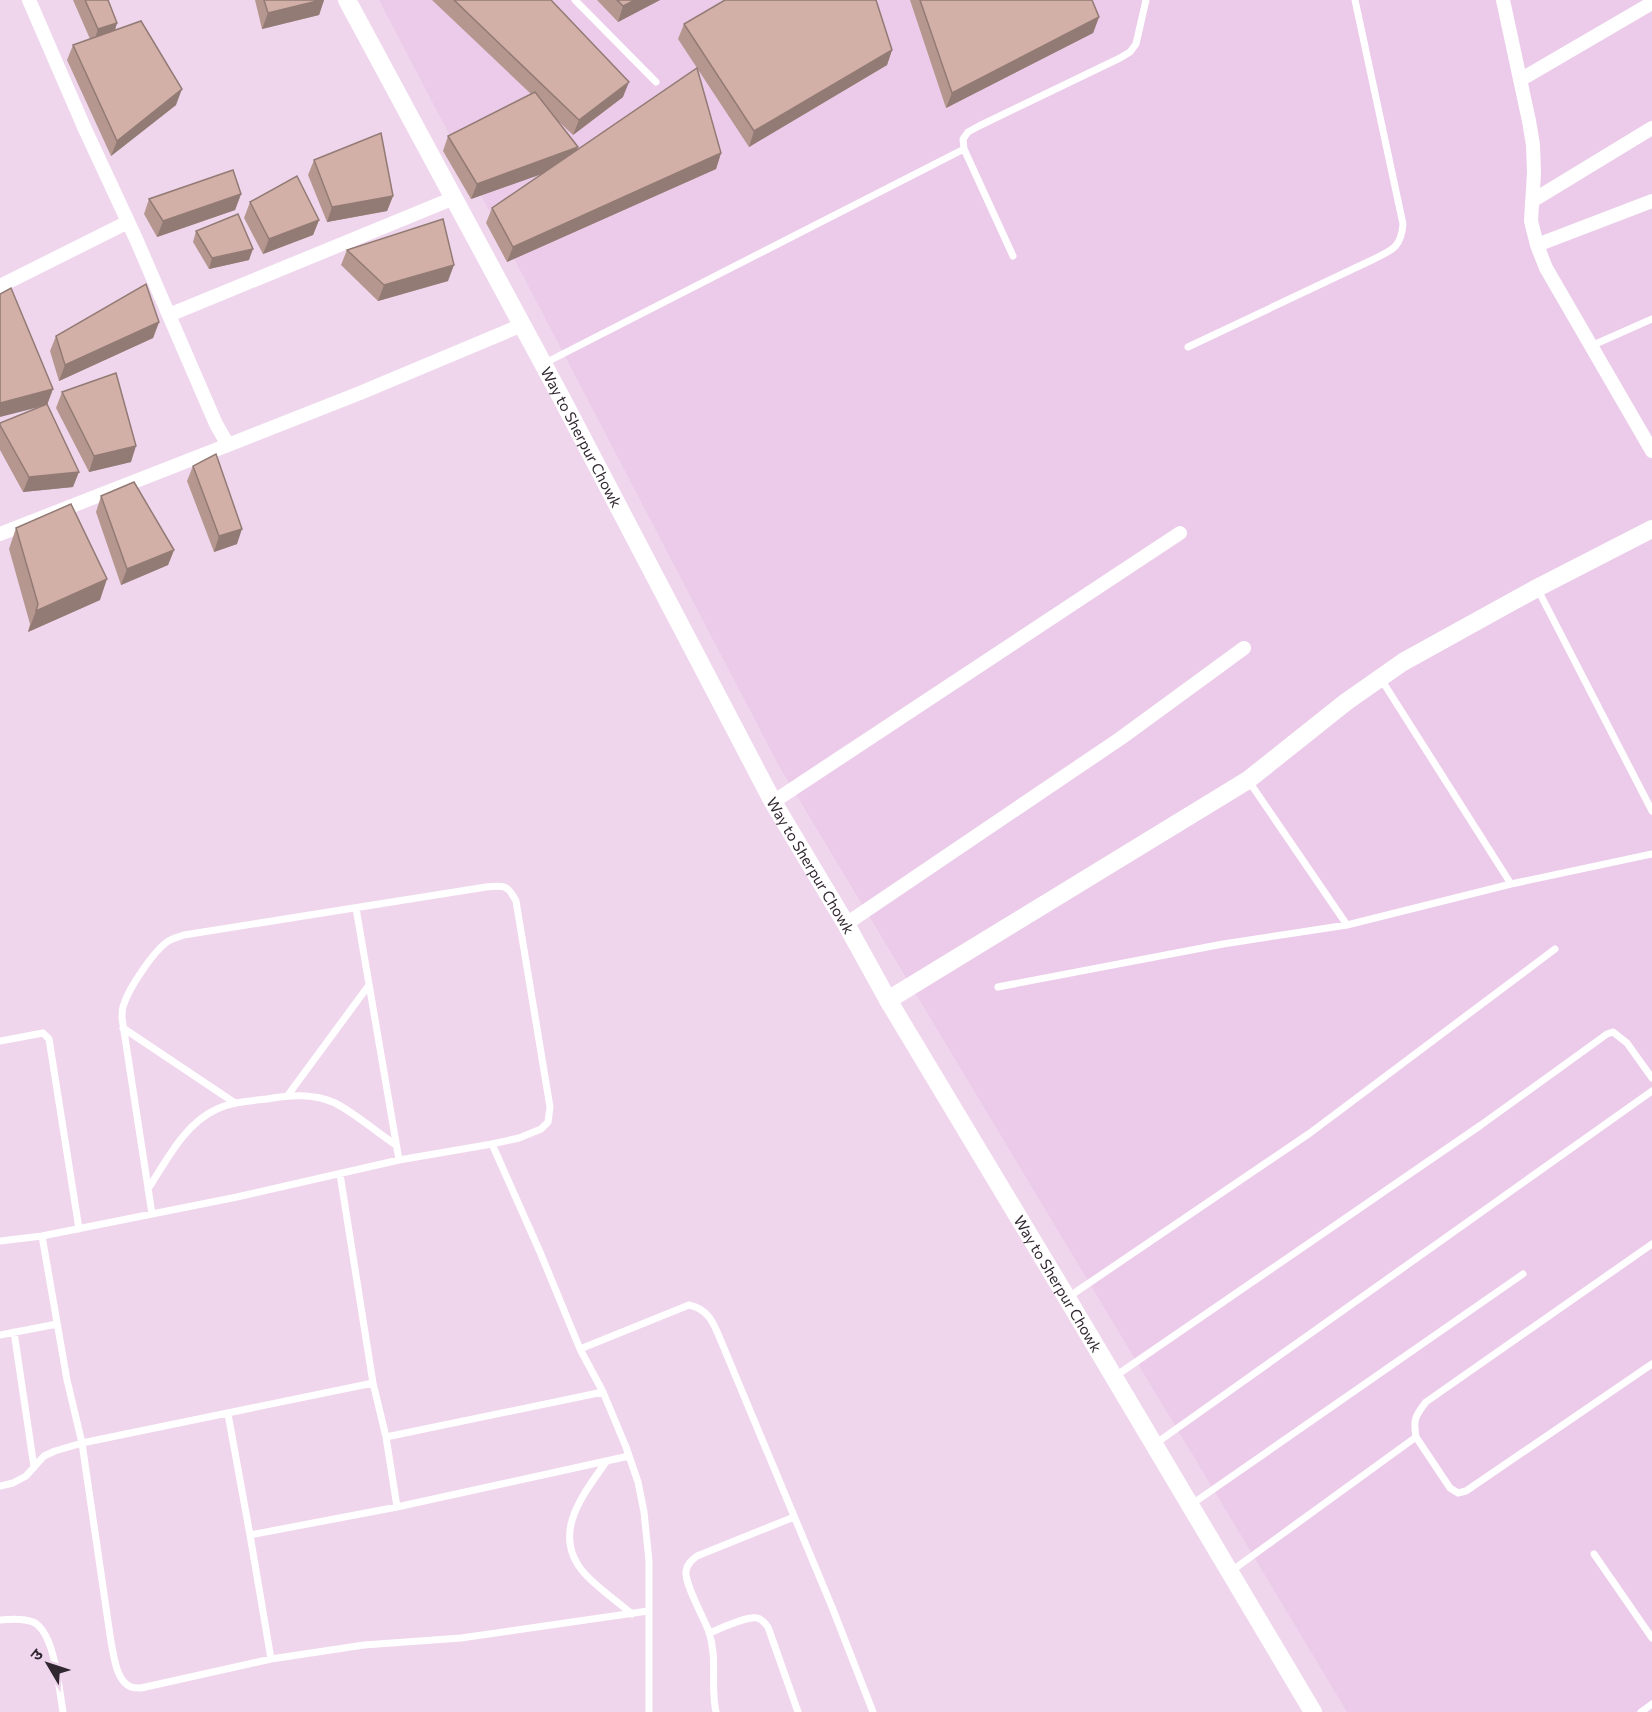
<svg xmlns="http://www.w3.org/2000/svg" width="1652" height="1712" font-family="Commissioner,'Noto Sans Devanagari',sans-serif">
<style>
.built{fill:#ebcbe9}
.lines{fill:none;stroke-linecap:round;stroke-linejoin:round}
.service{stroke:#fff;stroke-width:7}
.minor{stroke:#fff;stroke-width:14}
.tertiary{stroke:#fff;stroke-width:18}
.wall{fill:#b59790}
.shaded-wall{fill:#937b75}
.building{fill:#d2b0a7;stroke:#937b75;stroke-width:1.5}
.labels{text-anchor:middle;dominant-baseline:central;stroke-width:4.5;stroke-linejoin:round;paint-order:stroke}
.street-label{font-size:15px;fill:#312730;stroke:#efd6ed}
</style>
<rect width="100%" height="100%" fill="#efd6ed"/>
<path class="built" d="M379 0H1652V1712H1347L779 766Z"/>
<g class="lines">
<path class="service" d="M575 0 656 82
M1013 256 964 149 963 139 968 132 979 126 1120 58 1130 52 1136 44 1146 0
M1591 346 1652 319
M1188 347 1372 260C1392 250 1401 248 1403 224L1355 0
M545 363 964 149
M1537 588 1652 811
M1381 679 1511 884
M1248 780 1347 925
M356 908 399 1160
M998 987 1223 944 1347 925 1511 884 1652 854
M123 1028 235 1103
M0 1041 43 1033 49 1039 79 1229
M288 1095 369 985
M492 1144 540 1252 580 1349 603 1392 626 1447 638 1482 644 1512 649 1561V1712
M340 1174 373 1383 386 1437 397 1507
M148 1189C167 1160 184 1124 217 1109 232 1102 250 1101 267 1099 290 1095 313 1093 335 1103 353 1112 378 1133 396 1145
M42 1236 67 1380 82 1443 111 1642C114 1656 116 1681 131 1687 134 1688 138 1688 141 1688L271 1659 364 1645 461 1638 648 1611
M0 1241 42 1236 237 1197 399 1160 492 1144 519 1138 541 1129 548 1122 550 1107 516 901C508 885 504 885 486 887L184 935C178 937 172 938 167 942 153 952 129 988 124 1004 122 1008 122 1014 122 1018L152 1214
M1067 1298 1310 1133 1555 949
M14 1332 34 1467
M0 1335 57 1324
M580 1349 689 1305C709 1309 714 1324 721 1341L832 1607 873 1712
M1114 1377 1481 1125 1607 1034 1613 1032 1627 1043 1652 1078
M228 1414 250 1535 271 1659
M386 1437 603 1392
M1416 1437 1450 1488 1458 1493 1466 1491 1652 1364
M1155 1444 1652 1091
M606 1462C582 1496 550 1535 585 1574 599 1589 617 1601 632 1614
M0 1486 13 1483 26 1476 44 1456 55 1451 82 1443 373 1383
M1192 1504 1523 1274
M250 1535 397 1507 629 1456
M1594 1554 1652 1638
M1230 1572 1416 1437C1413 1420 1415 1416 1426 1402L1652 1244
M0 1620C10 1619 23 1618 33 1622 55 1632 59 1689 63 1712
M709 1633C720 1629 746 1616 757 1618 762 1619 765 1623 768 1627L798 1712
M716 1712C710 1685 718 1660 709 1632 704 1618 684 1583 686 1571 687 1564 692 1560 697 1556L794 1517
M1641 1712 1652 1704"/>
<path class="minor" d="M29 0 84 127 136 239 216 424 228 445 360 393 522 325
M1503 0 1529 121 1533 145 1534 173 1531 221 1537 245 1546 268 1652 451
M1520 80 1652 3V0
M1532 201 1652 128
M1537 245 1652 201
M0 286 128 222
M169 315 454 198
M0 534 228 445
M773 802 1180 533
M846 924 1121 738 1244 648"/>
<g class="tertiary">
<path id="s1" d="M347 0 562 399 773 802 846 924 888 1000 1067 1298 1313 1712"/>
<path d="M888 1000 1248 780 1346 702 1403 662 1537 588 1652 529"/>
</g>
</g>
<path class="wall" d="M73 0H108L117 23 115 30 176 105 111 156 67 60 73 45 90 39Z
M255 0H324L319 15 262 29Z
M432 0H551L623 97 573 135 555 118 578 149 721 153 716 169 507 262 486 223 492 208 541 174 471 199 443 151 448 136 531 94Z
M597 0H660L618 22Z
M910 0H1092L1099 17 1093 33 946 108Z
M684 24 892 50 887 65 749 147 678 39Z
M314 160 393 196 387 211 327 222 308 175Z
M241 194 235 210 157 237 144 214 149 199Z
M250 202 319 220 313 235 263 254 244 218Z
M196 231 249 260 209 269 193 242Z
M347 250 448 281 378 301 341 265Z
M159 322 153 338 59 381 50 351 56 336Z
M53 389 47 404 73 487 23 492 0 450V423L44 406Z
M62 392 131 462 89 472 56 408Z
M193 466 237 544 214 552 187 481Z
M101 496 174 550 168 565 121 585 96 512Z
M16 528 100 600 28 632 30 624 9 549Z"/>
<path class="shaded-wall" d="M321 0H324L319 15 262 29 268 13Z
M635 0H660L618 22 623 6Z
M1099 17 1093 33 946 108 952 93Z
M117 23 112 39 93 44 98 29Z
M892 50 887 65 749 147 754 131Z
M629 82 623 97 573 135 579 120Z
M182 89 176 105 111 156 117 141Z
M578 147 573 163 471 199 477 184Z
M721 153 716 169 507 262 513 247Z
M241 194 235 210 157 237 163 221Z
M393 196 387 211 327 222 332 207Z
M319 220 313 235 263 254 269 239Z
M253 249 249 260 209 269 212 258Z
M454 265 448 281 378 301 384 285Z
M159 322 153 338 59 381 65 365Z
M53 389 47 405 0 417V403Z
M136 446 131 462 89 472 94 456Z
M79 472 73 487 23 492 29 477Z
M242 529 237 544 214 552 219 536Z
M174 550 168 565 121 585 127 569Z
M107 579 100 600 28 632 36 611Z"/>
<path class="building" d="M85 0H108L117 23 98 29Z
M264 0H321L268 13Z
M454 0H551L629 82 579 120Z
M617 0H635L623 6Z
M725 0H876L892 50 754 131 684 24Z
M920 0H1092L1099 17 952 93Z
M141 21 182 89 117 141 73 45Z
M697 68 721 153 513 247 492 208Z
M535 92 578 147 477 184 448 136Z
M381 133 393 196 332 207 314 160Z
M233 170 241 194 163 221 149 199Z
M297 176 319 220 269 239 250 202Z
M238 214 253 249 212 258 196 231Z
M443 219 454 265 384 285 347 250Z
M146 284 159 322 65 365 56 336Z
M11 288 53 389 0 403V294Z
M116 373 136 446 94 456 62 392Z
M47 404 79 472 29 477 0 425V423Z
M216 454 242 529 219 536 193 466Z
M134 482 174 550 127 569 101 496Z
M71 504 107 579 36 611 38 604 16 528Z"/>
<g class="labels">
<g class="street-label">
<text stroke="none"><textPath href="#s1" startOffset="496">Way to Sherpur Chowk</textPath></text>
<text stroke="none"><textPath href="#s1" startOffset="982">Way to Sherpur Chowk</textPath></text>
<text stroke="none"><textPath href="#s1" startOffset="1468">Way to Sherpur Chowk</textPath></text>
</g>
</g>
<g transform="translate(48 1664) rotate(309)" stroke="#efd6ed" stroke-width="4.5" paint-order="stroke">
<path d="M0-4.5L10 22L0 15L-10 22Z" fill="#312730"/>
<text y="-9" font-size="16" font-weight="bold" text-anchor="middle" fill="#312730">उ</text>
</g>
</svg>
